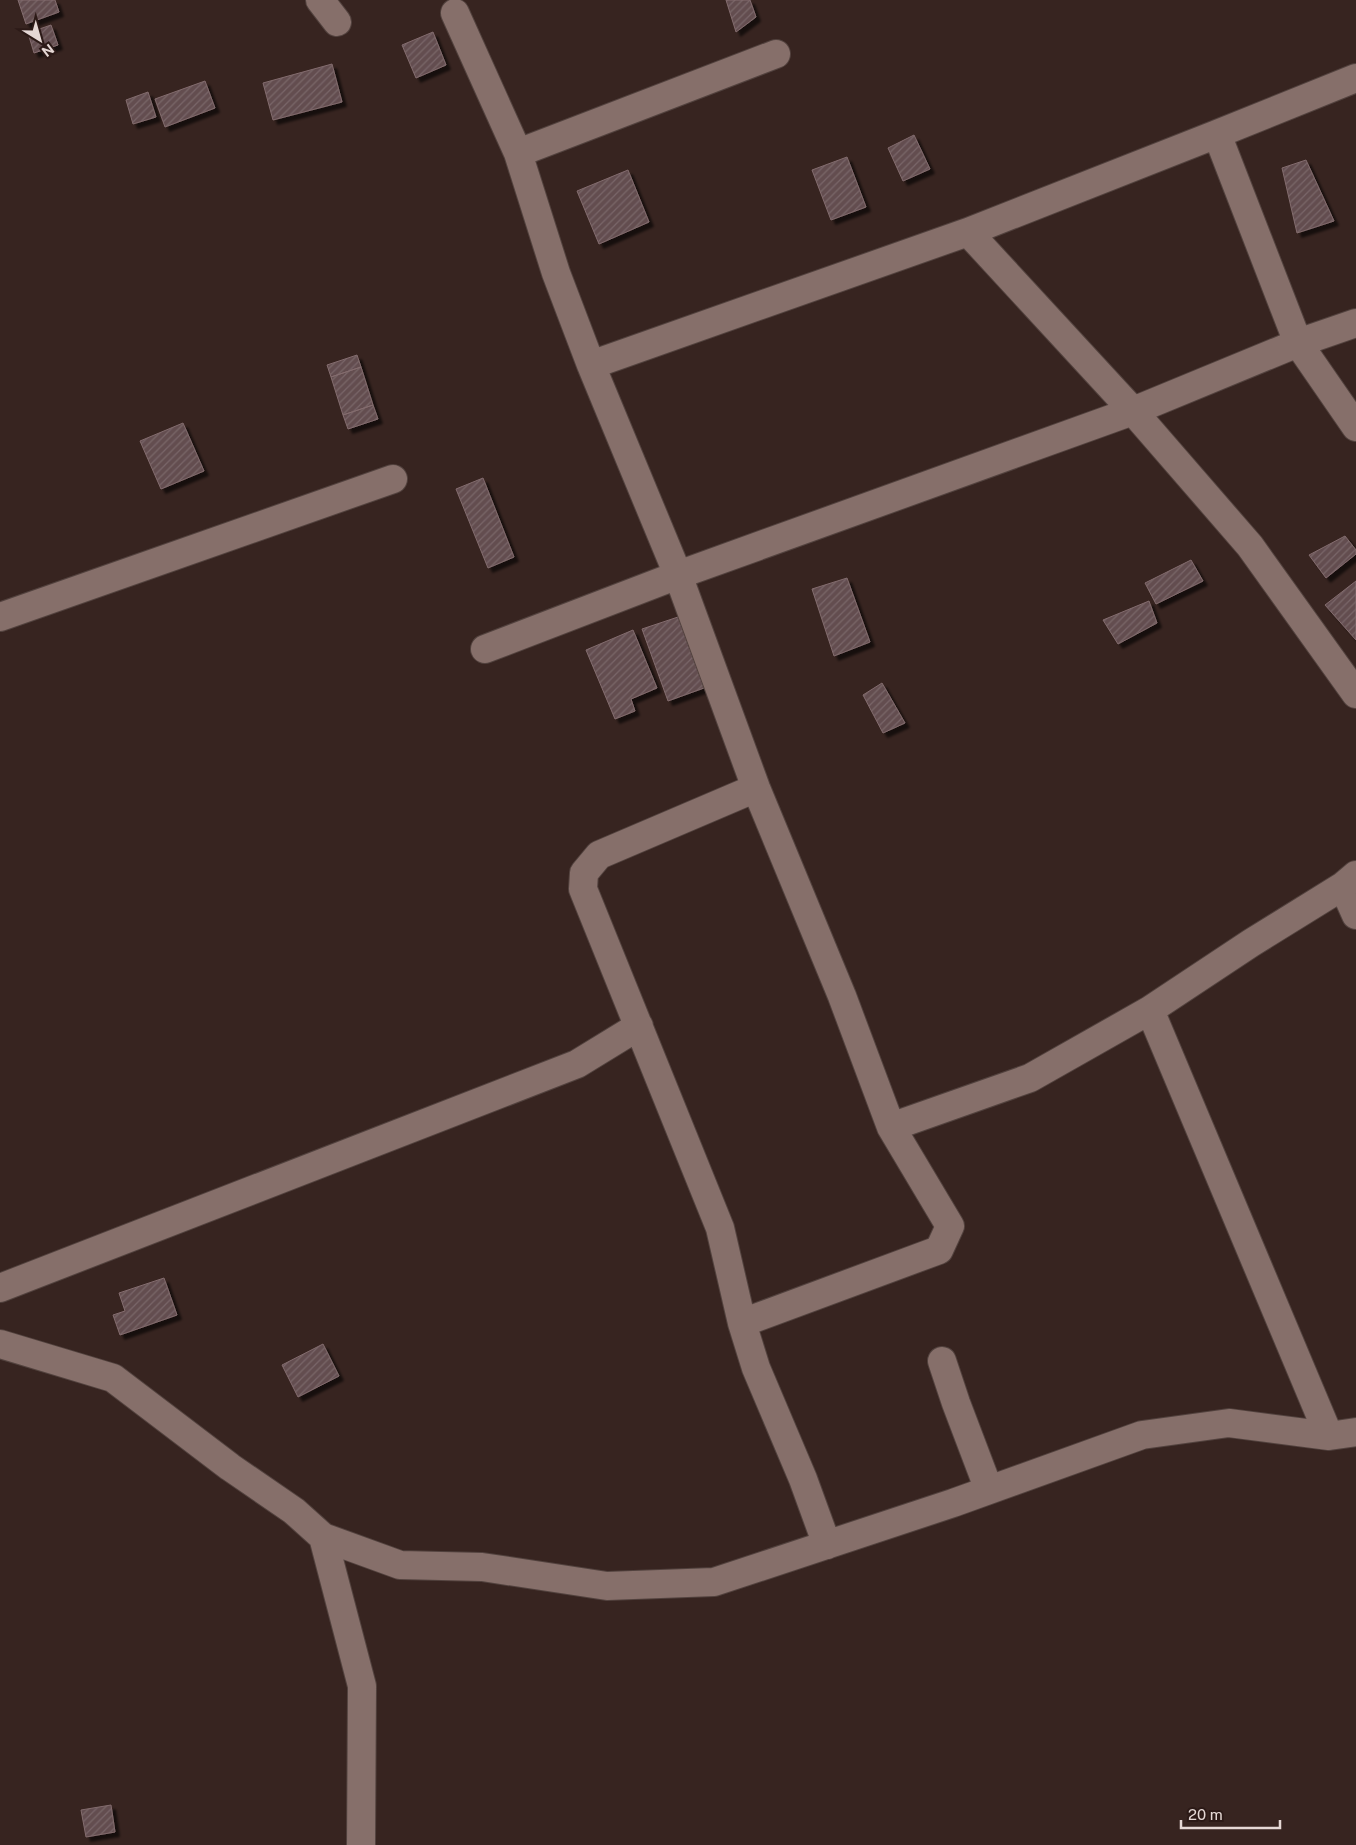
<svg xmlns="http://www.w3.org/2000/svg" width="1356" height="1845" font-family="'Public Sans',sans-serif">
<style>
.building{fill:url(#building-hatch);stroke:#836c6e;filter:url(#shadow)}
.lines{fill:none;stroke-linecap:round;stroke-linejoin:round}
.minor-casing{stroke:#52423e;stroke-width:30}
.minor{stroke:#866f6a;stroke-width:28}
</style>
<defs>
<pattern id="building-hatch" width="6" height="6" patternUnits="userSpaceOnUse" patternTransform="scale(1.25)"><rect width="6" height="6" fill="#634d50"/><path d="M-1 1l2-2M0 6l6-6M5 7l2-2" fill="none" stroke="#796668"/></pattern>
<filter id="shadow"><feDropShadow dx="4.5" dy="4.5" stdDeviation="1" flood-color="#0009"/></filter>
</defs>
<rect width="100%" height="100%" fill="#372420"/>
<path class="building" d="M18 0H55L59 12 26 24Z
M726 0H750L756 17 736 32Z
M51 25 58 45 34 53 28 33Z
M433 32 446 65 416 78 402 45Z
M332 64 342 102 273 120 263 83Z
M205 81 215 108 165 127 155 99Z
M148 92 156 117 133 124 126 100Z
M914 135 930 169 903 181 888 148Z
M847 157 866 207 831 220 812 170Z
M1306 160 1334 221 1297 233 1282 168Z
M628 170 649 222 599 244 577 191Z
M357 355 361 367 331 377 327 365Z
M361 367 373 405 343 415 331 377Z
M373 405 378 419 348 429 343 415Z
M183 423 204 471 161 489 140 441Z
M483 478 514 557 488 568 456 489Z
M1345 536 1356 550V554L1326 578 1309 555Z
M1191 560 1203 581 1156 604 1145 583Z
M847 578 870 642 834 656 812 589Z
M1356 581V640L1325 605Z
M1149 601 1157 623 1118 644 1103 620Z
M678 617 704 688 668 701 642 629Z
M633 630 657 688 631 699 635 711 615 719 586 650Z
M882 683 905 723 883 733 863 695Z
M164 1278 177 1315 120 1335 113 1315 125 1311 119 1293Z
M323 1344 339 1376 298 1397 282 1365Z
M111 1805 115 1832 86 1837 81 1810Z"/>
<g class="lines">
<g class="minor-casing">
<path id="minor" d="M320 0 337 22
M455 13 518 153 556 273 591 365 678 575 756 788 842 996 891 1127 950 1226 939 1250 742 1323
M1356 78 1217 134 1298 343 1356 427
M518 153 776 54
M968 232 1217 134
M591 365 968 232 1133 411 1250 546 1356 694
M0 617 393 479
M485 649 678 575 1133 411 1298 343 1356 323
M756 788 599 855 584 873 583 889 720 1228 742 1323 756 1368 803 1479 827 1545
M1343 886 1356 915
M1150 1010 1329 1436
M891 1127 1030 1078 1150 1010 1251 943 1343 886 1356 875
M0 1288 577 1064 639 1026
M0 1344 113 1378 230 1467 294 1511 323 1537 362 1686 361 1845
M942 1361 956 1403 989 1490
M323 1537 400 1565 482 1567 607 1586 714 1582 953 1503 1142 1435 1229 1423 1329 1436 1356 1432"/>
</g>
<use href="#minor" class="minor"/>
</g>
<g transform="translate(40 40) rotate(143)" stroke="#2c1a17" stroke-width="4" paint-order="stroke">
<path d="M0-4L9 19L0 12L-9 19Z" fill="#e5d8d5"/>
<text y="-8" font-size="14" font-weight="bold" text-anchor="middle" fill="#e5d8d5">N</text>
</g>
<path d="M1181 1820v8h99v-8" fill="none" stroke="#e5d8d5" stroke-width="2.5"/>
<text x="1188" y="1820" font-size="15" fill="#e5d8d5" stroke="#2c1a17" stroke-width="4" paint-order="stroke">20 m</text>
</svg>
